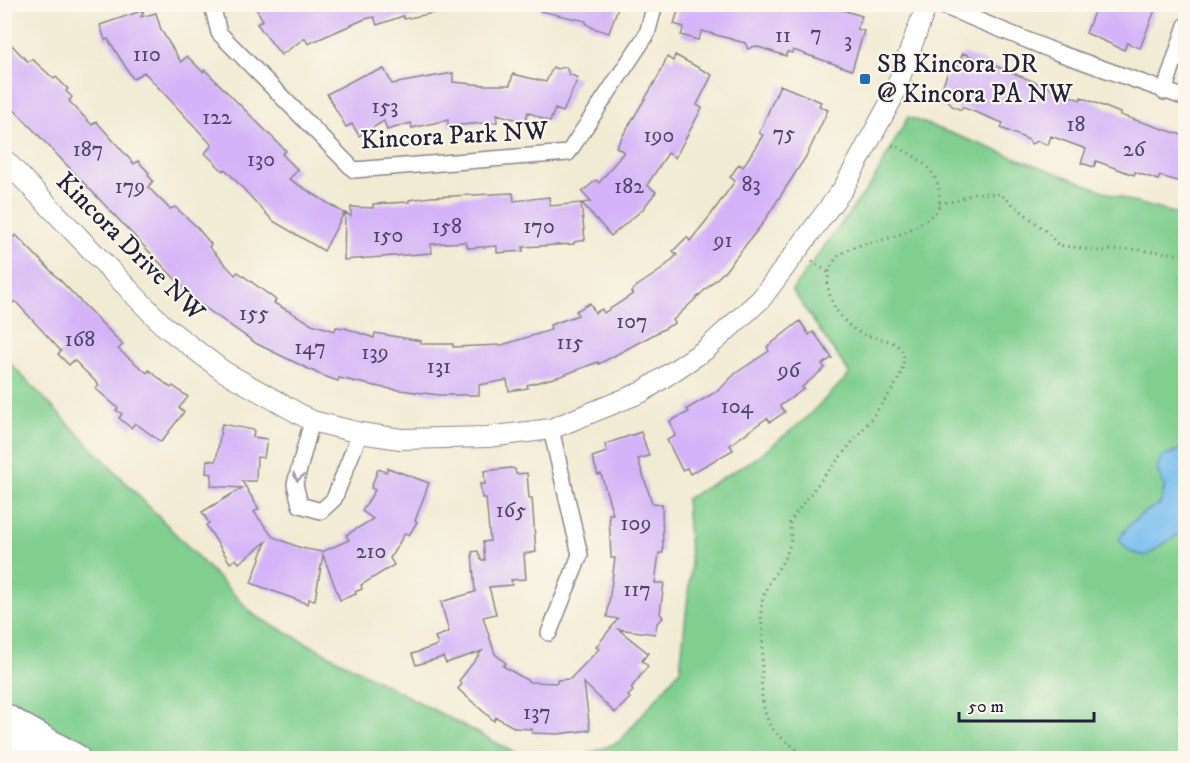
<svg xmlns="http://www.w3.org/2000/svg" width="1190" height="763" font-family="'IM FELL DW Pica',serif">
<style>
.green{fill:#80cf8f;stroke:#517865;stroke-width:1.5}
.water{fill:#77beef;stroke:#4c7095;stroke-width:1.5}
.building{fill:#d4b3f8}
.lines{fill:none;stroke-linecap:round;stroke-linejoin:round}
.minor-casing{stroke:#8a8688;stroke-width:18}
.tertiary-casing{stroke:#8a8688;stroke-width:22}
.motorway-casing{stroke:#8a8688;stroke-width:30}
.path{stroke:#8a8688;stroke-width:3;stroke-dasharray:1.5 4.5;stroke-linecap:butt}
.minor{stroke:#fff;stroke-width:15}
.tertiary{stroke:#fff;stroke-width:20}
.motorway{stroke:#fff;stroke-width:27}
.oneway{stroke:#9c9ca7}
.poi-dot{fill:#1f6fb2;stroke:#fbf7ec;stroke-width:2}
.labels{text-anchor:middle;dominant-baseline:central;stroke-width:4.5;stroke-linejoin:round;paint-order:stroke}
.number-label{font-size:22px;fill:#4e466a}
.poi-label{font-size:26px;fill:#22223b;stroke:#fbf7ec;text-anchor:start}
.street-label{font-size:26px;fill:#22223b;stroke:#fbf7ec}
</style>
<rect width="100%" height="100%" fill="#fbf7ec"/>
<filter id="ink" filterUnits="userSpaceOnUse"><feTurbulence type="fractalNoise" baseFrequency=".0167" numOctaves="2"/><feDisplacementMap in="SourceGraphic" scale="12" xChannelSelector="R" yChannelSelector="G"/><feConvolveMatrix kernelMatrix="1 2 1 2 8 2 1 2 1" color-interpolation-filters="sRGB"/></filter>
<filter id="wash" filterUnits="userSpaceOnUse"><feTurbulence type="fractalNoise" baseFrequency=".008" numOctaves="4" result="noise"/><feDisplacementMap in="SourceGraphic" scale="24" xChannelSelector="R" yChannelSelector="G"/><feGaussianBlur stdDeviation="1.35" result="paint"/><feColorMatrix in="noise" values="0 0 0 0 0 0 0 0 0 0 0 0 0 0 0 0 0 1.4 0 .05"/><feComposite in="paint" operator="in"/></filter>
<g filter="url(#wash)">
<rect width="100%" height="100%" fill="#f2ebd4"/>
<path class="green" d="M908 117 1133 202 1185 216V758H578L619 742 680 670 691 567 686 499 755 459 804 420 850 374 792 290 873 181Z
M4 357 255 616 525 758H5Z"/>
<path class="water" d="M1185 448V530L1146 556 1130 552 1119 540C1128 523 1142 512 1160 504L1165 486 1157 471 1161 457Z"/>
<g id="blocks">
<path class="building" d="M253 4H443L444 11 404 19 403 16 377 25 374 17 365 19 308 44 305 38 281 55 257 24 263 20Z
M541 4H619L609 33 593 28 586 23V21L540 11Z
M680 4H823L862 16 857 29 864 31 852 70 793 50 792 53 787 52 786 56 755 46 748 49 745 43 702 31 698 40 681 35 684 27 674 24Z
M1097 4H1141L1155 10 1140 48 1127 43 1124 50 1086 33Z
M144 10 141 17 156 13 161 30 181 62 187 56 203 72 205 70 286 151 282 154 298 170 289 179 344 213 324 251 273 221 225 169 223 171 205 153 212 145 144 72 133 79 108 39 105 40 100 25Z
M4 37 28 62 32 59 54 79 56 77 68 89 66 91 72 97 69 101 92 125 96 121 134 164 138 161 149 173 148 175 153 181 148 187 170 209 175 207 195 225 211 244 209 247 235 275 238 272 276 300 274 303 312 324 335 331 336 327 345 328 374 338 375 333 421 341V344H453V347L502 345 551 330 550 325 578 315 576 311 590 303 595 313 602 309 604 313 633 294 631 292 637 286 661 270 677 255 673 251 687 237 690 241 710 216 735 181 730 177 739 164 743 167 763 135 759 133 780 85 821 102 819 106 828 110 807 155 763 223 726 270 673 320 675 323 599 364 598 362 561 376 527 385 528 388 509 391 507 380 479 385V395H439L384 388 339 378 338 381 321 375 257 344 197 302 4 99Z
M963 53 1080 100 1081 97 1120 113V115L1185 136V183L1160 176 1158 180 1135 172 1134 175 1096 161 1094 167 1081 163 1086 149 1051 136 1048 145 1038 141 1031 144 1029 140 1001 128 1003 123 962 107 961 110 952 106 949 101 938 97 950 67 956 70Z
M675 55 712 75 697 105 702 108 675 158 668 153 647 185 656 192 642 210 611 236 582 203 591 202 582 192 596 180 599 183 624 152 616 147 658 77 667 57 673 61Z
M553 67 557 69 566 67 569 74 578 78 563 112 555 109 550 122 528 112 525 122 497 114V122L448 126V120L412 128 411 123 387 130 384 121 359 136 352 124 346 127 327 94 361 76 384 69 392 84 453 73V82L484 85H510L513 74 546 82Z
M513 193 514 201 549 197 550 206 581 203 585 240 574 242V244L523 247V251L497 253V246L468 248 466 242 431 244 432 253 344 260 345 213 351 216V207L373 208V204L409 202V200L431 197Z
M16 235 123 345 118 349 147 373 149 370 171 388 173 386 188 397 179 408 184 412 161 442 135 423 131 428 119 418 122 414 116 410 118 408 96 389 99 385 74 360 69 365 58 354 61 351 15 301 4 311V245Z
M800 321 809 335 813 332 816 335 832 358 822 364 825 368 802 387 804 389 780 406 785 412 770 422 767 418 730 445 733 450 690 474 687 468 682 470 667 440 675 436 670 421 689 412 687 409 719 390 736 373 769 351 767 347Z
M222 424 254 430 253 437 267 439 264 458 257 457 256 481H242L259 509 254 512 273 537 301 548 322 552 349 540 346 535 373 519 362 511 375 490 371 488 378 469 386 472 388 468 429 483 415 521 417 522 409 535 405 533 390 558 394 565 361 585 362 589 355 592 356 594 340 600 323 555 315 600 309 599 308 604 251 583 266 542 239 563 236 559 230 563 206 525 209 523 202 512 242 488 211 486 212 474 206 473 207 460 216 461Z
M641 432 649 456 638 459 652 503 662 504 663 553H659L655 583H664L660 613 663 618 657 623 655 634 618 629 648 653 642 661 648 666 631 688 633 691 628 696 630 698 615 713 584 683 590 730 558 734 532 733V729L515 728 496 717 494 721 458 689 462 684 459 681 482 651 446 663 443 657 416 665 412 654 438 645 435 637 449 632 441 602 475 592 472 552 478 551 481 560H485L483 542 490 541 486 498H482L480 484H485L484 471 511 468 515 469 516 474 527 473 529 498H532L536 552 524 554 526 579 511 580 512 585 489 587 496 614 483 617 495 654 506 663 503 666 530 682 557 683V680L570 679 599 649 596 647 618 619 607 617 615 558H611L609 514H613L601 474 598 475 592 457 607 452 605 444Z"/>
</g>
</g>
<g filter="url(#ink)">
<use href="#blocks" fill-opacity="0" stroke="#8a8688" stroke-width="1.5"/>
<g class="lines">
<g class="minor-casing">
<path id="minor" d="M215 4 213 9 219 33 354 170 568 153 647 34 655 4
M938 4 1056 52 1186 98
M1164 92 1186 25
M312 421 295 484 300 505 321 511 334 499 360 433
M549 633 580 555 551 429"/>
</g>
<g class="tertiary-casing">
<path id="tertiary" d="M4 159 163 325 223 371 312 421 360 433 401 439 488 437 551 429 642 392 705 350 761 299 843 189 892 99 927 4"/>
</g>
<g class="motorway-casing">
<path id="motorway" d="M4 717 76 758
M4 742 34 758"/>
</g>
<path class="path" d="M939 203 956 201 974 193 1000 194 1046 231 1058 245 1099 251 1131 249 1186 255
M812 261 829 273
M805 758C795 744 777 739 769 723 757 698 763 667 763 640 763 624 758 612 764 595 772 571 798 552 789 524 815 483 850 448 879 408 888 395 900 382 903 365 908 337 878 341 862 334 843 325 826 300 828 279 832 242 869 246 895 236 911 230 925 222 938 210 946 173 920 157 890 144"/>
<use href="#minor" class="minor"/>
<use href="#tertiary" class="tertiary"/>
<use href="#motorway" class="motorway"/>
</g>
<defs><path id="oneway-chevron" d="M-2-3.5L2.5 0L-2 3.5" fill="none" stroke-width="1.6" stroke-linecap="round" stroke-linejoin="round" transform="scale(1.5)"/></defs>
<use class="oneway" href="#oneway-chevron" transform="translate(298 477) rotate(101)"/>
</g>
<rect class="poi-dot" x="859" y="73" width="12" height="12" rx="3"/>
<g class="labels">
<g class="number-label">
<text x="816" y="33">7</text>
<text x="783" y="35">11</text>
<text x="848" y="40">3</text>
<text x="147" y="54">110</text>
<text x="385" y="106">153</text>
<text x="217" y="117">122</text>
<text x="1076" y="124">18</text>
<text x="784" y="133">75</text>
<text x="659" y="135">190</text>
<text x="88" y="149">187</text>
<text x="1134" y="149">26</text>
<text x="261" y="159">130</text>
<text x="751" y="184">83</text>
<text x="130" y="186">179</text>
<text x="629" y="186">182</text>
<text x="447" y="226">158</text>
<text x="539" y="226">170</text>
<text x="388" y="235">150</text>
<text x="723" y="240">91</text>
<text x="254" y="313">155</text>
<text x="632" y="321">107</text>
<text x="80" y="339">168</text>
<text x="570" y="342">115</text>
<text x="310" y="347">147</text>
<text x="375" y="352">139</text>
<text x="439" y="366">131</text>
<text x="789" y="370">96</text>
<text x="737" y="406">104</text>
<text x="511" y="510">165</text>
<text x="636" y="523">109</text>
<text x="371" y="551">210</text>
<text x="637" y="589">117</text>
<text x="537" y="712">137</text>
</g>
<g class="poi-label">
<text x="877" y="64">SB Kincora DR<tspan x="877" dy="30">@ Kincora PA NW</tspan></text>
</g>
<g class="street-label">
<text transform="translate(454 136) rotate(-3)">Kincora Park NW</text>
<text transform="translate(130 247) rotate(45)">Kincora Drive NW</text>
</g>
</g>
<rect width="1190" height="763" fill="none" stroke="#fbf7ec" stroke-width="24"/>
<path d="M959 712v9h135v-9" fill="none" stroke="#22223b" stroke-width="3"/>
<text x="968" y="712" font-size="18" fill="#22223b" stroke="#fbf7ec" stroke-width="4.5" paint-order="stroke">50 m</text>
</svg>
